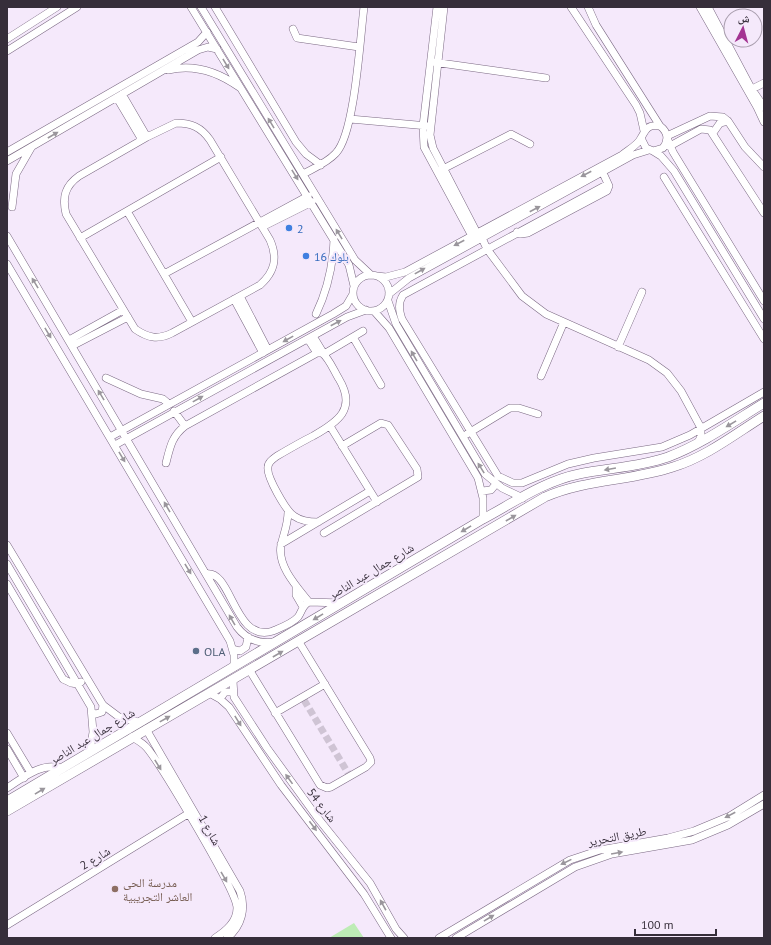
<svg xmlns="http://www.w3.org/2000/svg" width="771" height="945" font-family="'PT Sans','Noto Naskh Arabic',sans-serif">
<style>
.green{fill:#bdecb5}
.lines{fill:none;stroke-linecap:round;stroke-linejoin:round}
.minor-tunnel{stroke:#cfc4d4;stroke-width:7;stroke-dasharray:7 3.5;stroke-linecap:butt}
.minor-casing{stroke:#7b6983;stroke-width:8}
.major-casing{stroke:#7b6983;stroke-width:10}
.minor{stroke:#fff;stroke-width:7}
.major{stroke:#fff;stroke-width:9}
.oneway{fill:#9a969c}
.shop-dot{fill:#3f7fe0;stroke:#f5e9fb;stroke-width:1.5}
.service-dot{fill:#5c6f8a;stroke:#f5e9fb;stroke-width:1.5}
.education-dot{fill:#8d6e63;stroke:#f5e9fb;stroke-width:1.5}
.labels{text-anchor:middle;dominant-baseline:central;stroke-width:4;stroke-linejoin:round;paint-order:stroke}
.shop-label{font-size:12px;fill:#366cbe;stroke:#f5e9fb;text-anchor:start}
.street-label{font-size:12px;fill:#362e3a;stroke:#f5e9fb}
.service-label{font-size:12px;fill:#4e5e75;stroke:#f5e9fb;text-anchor:start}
.education-label{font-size:12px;fill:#785e54;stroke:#f5e9fb;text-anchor:start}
</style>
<rect width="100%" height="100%" fill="#f5e9fb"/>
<path class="green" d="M354 923 364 938H328H329Z"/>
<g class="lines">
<path class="minor-tunnel" d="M304 700 348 773"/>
<g class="minor-casing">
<path id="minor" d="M191 7 349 265 354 286
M201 7 355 260 371 275
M215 7 296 142 306 154 321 165
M437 7 423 126 424 147 472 236
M444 7 430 135 433 148 477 233
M571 7 636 105 640 113 644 131
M588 7 596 25 660 126
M700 7 757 107 764 122
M708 7 751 88 764 107
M293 29 297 38 359 47
M7 39 57 7
M7 51 77 7
M433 62 546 78
M168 70C193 64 218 72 239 87
M752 89 764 83
M122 94 147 137
M117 98 142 140
M350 119 428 126
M176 123C191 123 201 127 210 140L270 240C278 258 275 272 260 285L172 333C158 340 148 338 135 329L66 214C62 197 65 186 79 176L147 137Z
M713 133 720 123 728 121
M667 136 710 116 723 117 728 121 745 147 764 167
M667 138 673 152 764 301
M670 146 701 129 710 130 764 213
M653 151 661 156 674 171 764 319
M7 152 198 42 207 32
M7 161 198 50 208 47 217 49
M439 171 511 134 530 144
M303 174C314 168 327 163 336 153 355 133 360 38 364 7
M664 177 764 339
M608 184 403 295C398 303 399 310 402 319L498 476 513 483H522L568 464 594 458 662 447 690 435 764 392
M12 207 16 174 31 148
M127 211 192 322
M262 227 312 202
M517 232 521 234 528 233 607 191 609 186 603 173
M7 236 237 627C246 639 259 644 274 642
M80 238 221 157
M482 238 487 249 522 296 546 314 649 360 667 373 681 391 701 428V436L698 443
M7 264 230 641 234 655V667
M164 274 308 196
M353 293a18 18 0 1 1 36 0a18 18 0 1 1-36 0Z
M377 276 386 277 405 272 622 155C628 150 638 145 641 138 646 129 648 124 660 126 668 132 669 140 663 148L653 151 646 148 641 138
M389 294 409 278 633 155 649 150
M240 296 268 350
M234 299 263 353
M388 301 396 324 485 474 502 488 523 498
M374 311 389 328 478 478 483 498V519
M316 314C328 289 333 266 334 239
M313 336 324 354 363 331
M353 337 381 385
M308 339 317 353
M69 340 123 310
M72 346 128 317
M618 347 642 292
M541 376 564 322
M106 378 141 394 163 399 169 404
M174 411 185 426
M330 426 377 502
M467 434 510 408H519L538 414
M110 437 333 314 346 306 353 294
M115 445 347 317 366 310
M166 463C170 447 172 436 185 426L317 353H322C329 358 334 371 339 379 357 409 338 422 313 436 301 442 289 449 277 456 273 459 268 462 268 467 266 476 286 511 294 516 301 521 310 522 318 522
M482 491 491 490 496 484
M288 512C288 524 284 533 281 545 277 566 297 587 309 602
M324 533 418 477 417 469 388 425 381 423 342 446
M281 544 370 491
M7 545 103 705 119 717 138 722
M7 564 91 707 93 732 90 751
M206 574C232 569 234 644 273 631 280 628 293 623 298 617 302 612 302 605 309 602L342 603
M7 584 63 679C69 682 75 686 81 682
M296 587V595L303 607
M233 649 240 651 246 647 248 637
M250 671 320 785 327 788 331 787 366 767 371 762 370 758 299 642
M233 681 234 697 267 748 317 817 370 883 396 929 404 938
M211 694 220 699 229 707 281 785 364 894 391 938
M220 699 225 692H232
M92 713 96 714 102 712 103 705
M275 713 325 684
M146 729 240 891C246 908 242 926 227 938
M7 733 31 773
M132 737C137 740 143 743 147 748 161 765 237 891 237 908 237 922 226 931 215 938
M7 749 24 778
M7 788C23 778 41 762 61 768
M7 925 191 812
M439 938 570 860 600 850 668 838 694 831 730 816 764 795
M456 938 575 867 612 854 692 840 728 825 764 804"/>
</g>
<g class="major-casing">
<path id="major" d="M7 801 483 519C513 503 544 481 579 474 608 468 640 467 668 457 702 444 733 422 764 403
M7 811 545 497C586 479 631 481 673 467 706 457 735 434 764 416"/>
</g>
<use href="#minor" class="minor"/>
<use href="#major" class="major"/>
</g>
<defs><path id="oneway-solid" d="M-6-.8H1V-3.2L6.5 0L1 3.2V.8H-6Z"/></defs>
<g class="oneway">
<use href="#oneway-solid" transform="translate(226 64) rotate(59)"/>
<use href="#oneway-solid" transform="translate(271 123) rotate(-121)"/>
<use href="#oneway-solid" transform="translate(53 135) rotate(-30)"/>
<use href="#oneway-solid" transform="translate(586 174) rotate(152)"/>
<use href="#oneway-solid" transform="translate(295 175) rotate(58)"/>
<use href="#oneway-solid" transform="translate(535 209) rotate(-28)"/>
<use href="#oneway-solid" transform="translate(339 234) rotate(-121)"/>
<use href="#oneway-solid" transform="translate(459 243) rotate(152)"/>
<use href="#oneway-solid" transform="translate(420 271) rotate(-29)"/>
<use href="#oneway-solid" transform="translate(35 283) rotate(-121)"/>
<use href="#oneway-solid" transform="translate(336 323) rotate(-28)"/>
<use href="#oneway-solid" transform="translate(48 333) rotate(59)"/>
<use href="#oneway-solid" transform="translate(288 339) rotate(151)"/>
<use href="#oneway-solid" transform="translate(414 356) rotate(-120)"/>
<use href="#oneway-solid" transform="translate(101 395) rotate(-121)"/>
<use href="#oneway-solid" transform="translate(198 399) rotate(-29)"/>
<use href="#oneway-solid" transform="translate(731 424) rotate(149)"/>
<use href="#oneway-solid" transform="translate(122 457) rotate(59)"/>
<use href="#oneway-solid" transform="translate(481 468) rotate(-122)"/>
<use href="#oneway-solid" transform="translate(610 469) rotate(170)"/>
<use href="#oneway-solid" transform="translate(167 507) rotate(-120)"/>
<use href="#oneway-solid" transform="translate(511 518) rotate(-30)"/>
<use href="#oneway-solid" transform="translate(466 529) rotate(149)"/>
<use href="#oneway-solid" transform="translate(188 569) rotate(59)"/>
<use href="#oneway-solid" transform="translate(318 617) rotate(149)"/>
<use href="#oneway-solid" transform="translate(232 620) rotate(-120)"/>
<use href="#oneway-solid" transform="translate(278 654) rotate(-30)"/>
<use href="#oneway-solid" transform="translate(165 719) rotate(-29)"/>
<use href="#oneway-solid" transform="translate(238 721) rotate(58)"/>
<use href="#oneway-solid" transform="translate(158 765) rotate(58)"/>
<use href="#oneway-solid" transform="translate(289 779) rotate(-126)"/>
<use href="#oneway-solid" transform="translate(40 791) rotate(-31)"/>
<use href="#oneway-solid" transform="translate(730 815) rotate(152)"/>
<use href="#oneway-solid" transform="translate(313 826) rotate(53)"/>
<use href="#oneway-solid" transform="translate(617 853) rotate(-10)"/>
<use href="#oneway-solid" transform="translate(566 862) rotate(154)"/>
<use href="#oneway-solid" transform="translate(224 877) rotate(60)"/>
<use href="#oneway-solid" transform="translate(383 905) rotate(-119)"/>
<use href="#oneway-solid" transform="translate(489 918) rotate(-31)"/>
</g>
<g class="shop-dot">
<circle cx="289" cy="228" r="4"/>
<circle cx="306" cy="256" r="4"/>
</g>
<circle class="service-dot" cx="196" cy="651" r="4"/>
<circle class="education-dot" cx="115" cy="889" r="4"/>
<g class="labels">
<g class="shop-label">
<text x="297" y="228">2</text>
<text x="314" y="256">بلوك 16</text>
</g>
<g class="street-label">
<text transform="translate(371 571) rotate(-31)">شارع جمال عبد الناصر</text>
<text transform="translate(92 736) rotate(-31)">شارع جمال عبد الناصر</text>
<text transform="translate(322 805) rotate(52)">شارع 54</text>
<text transform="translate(210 830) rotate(61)">شارع 1</text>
<text transform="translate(617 836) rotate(-11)">طريق التحرير</text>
<text transform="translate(95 858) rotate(-31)">شارع 2</text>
</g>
<g class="service-label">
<text x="204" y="651">OLA</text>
</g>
<g class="education-label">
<text x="123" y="882">مدرسة الحى<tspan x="123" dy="14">العاشر التجريبية</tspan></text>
</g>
</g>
<rect width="771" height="945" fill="none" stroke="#362e3a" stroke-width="16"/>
<g transform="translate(743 28) rotate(6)"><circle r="19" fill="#f5e9fb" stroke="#a99eae"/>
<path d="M0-3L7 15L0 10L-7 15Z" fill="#a33492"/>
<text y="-6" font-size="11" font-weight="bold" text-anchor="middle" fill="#362e3a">ش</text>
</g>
<path d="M635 929v6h81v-6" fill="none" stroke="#362e3a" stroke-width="2"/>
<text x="641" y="929" font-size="12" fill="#362e3a" stroke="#f5e9fb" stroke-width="3" paint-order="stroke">100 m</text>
</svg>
